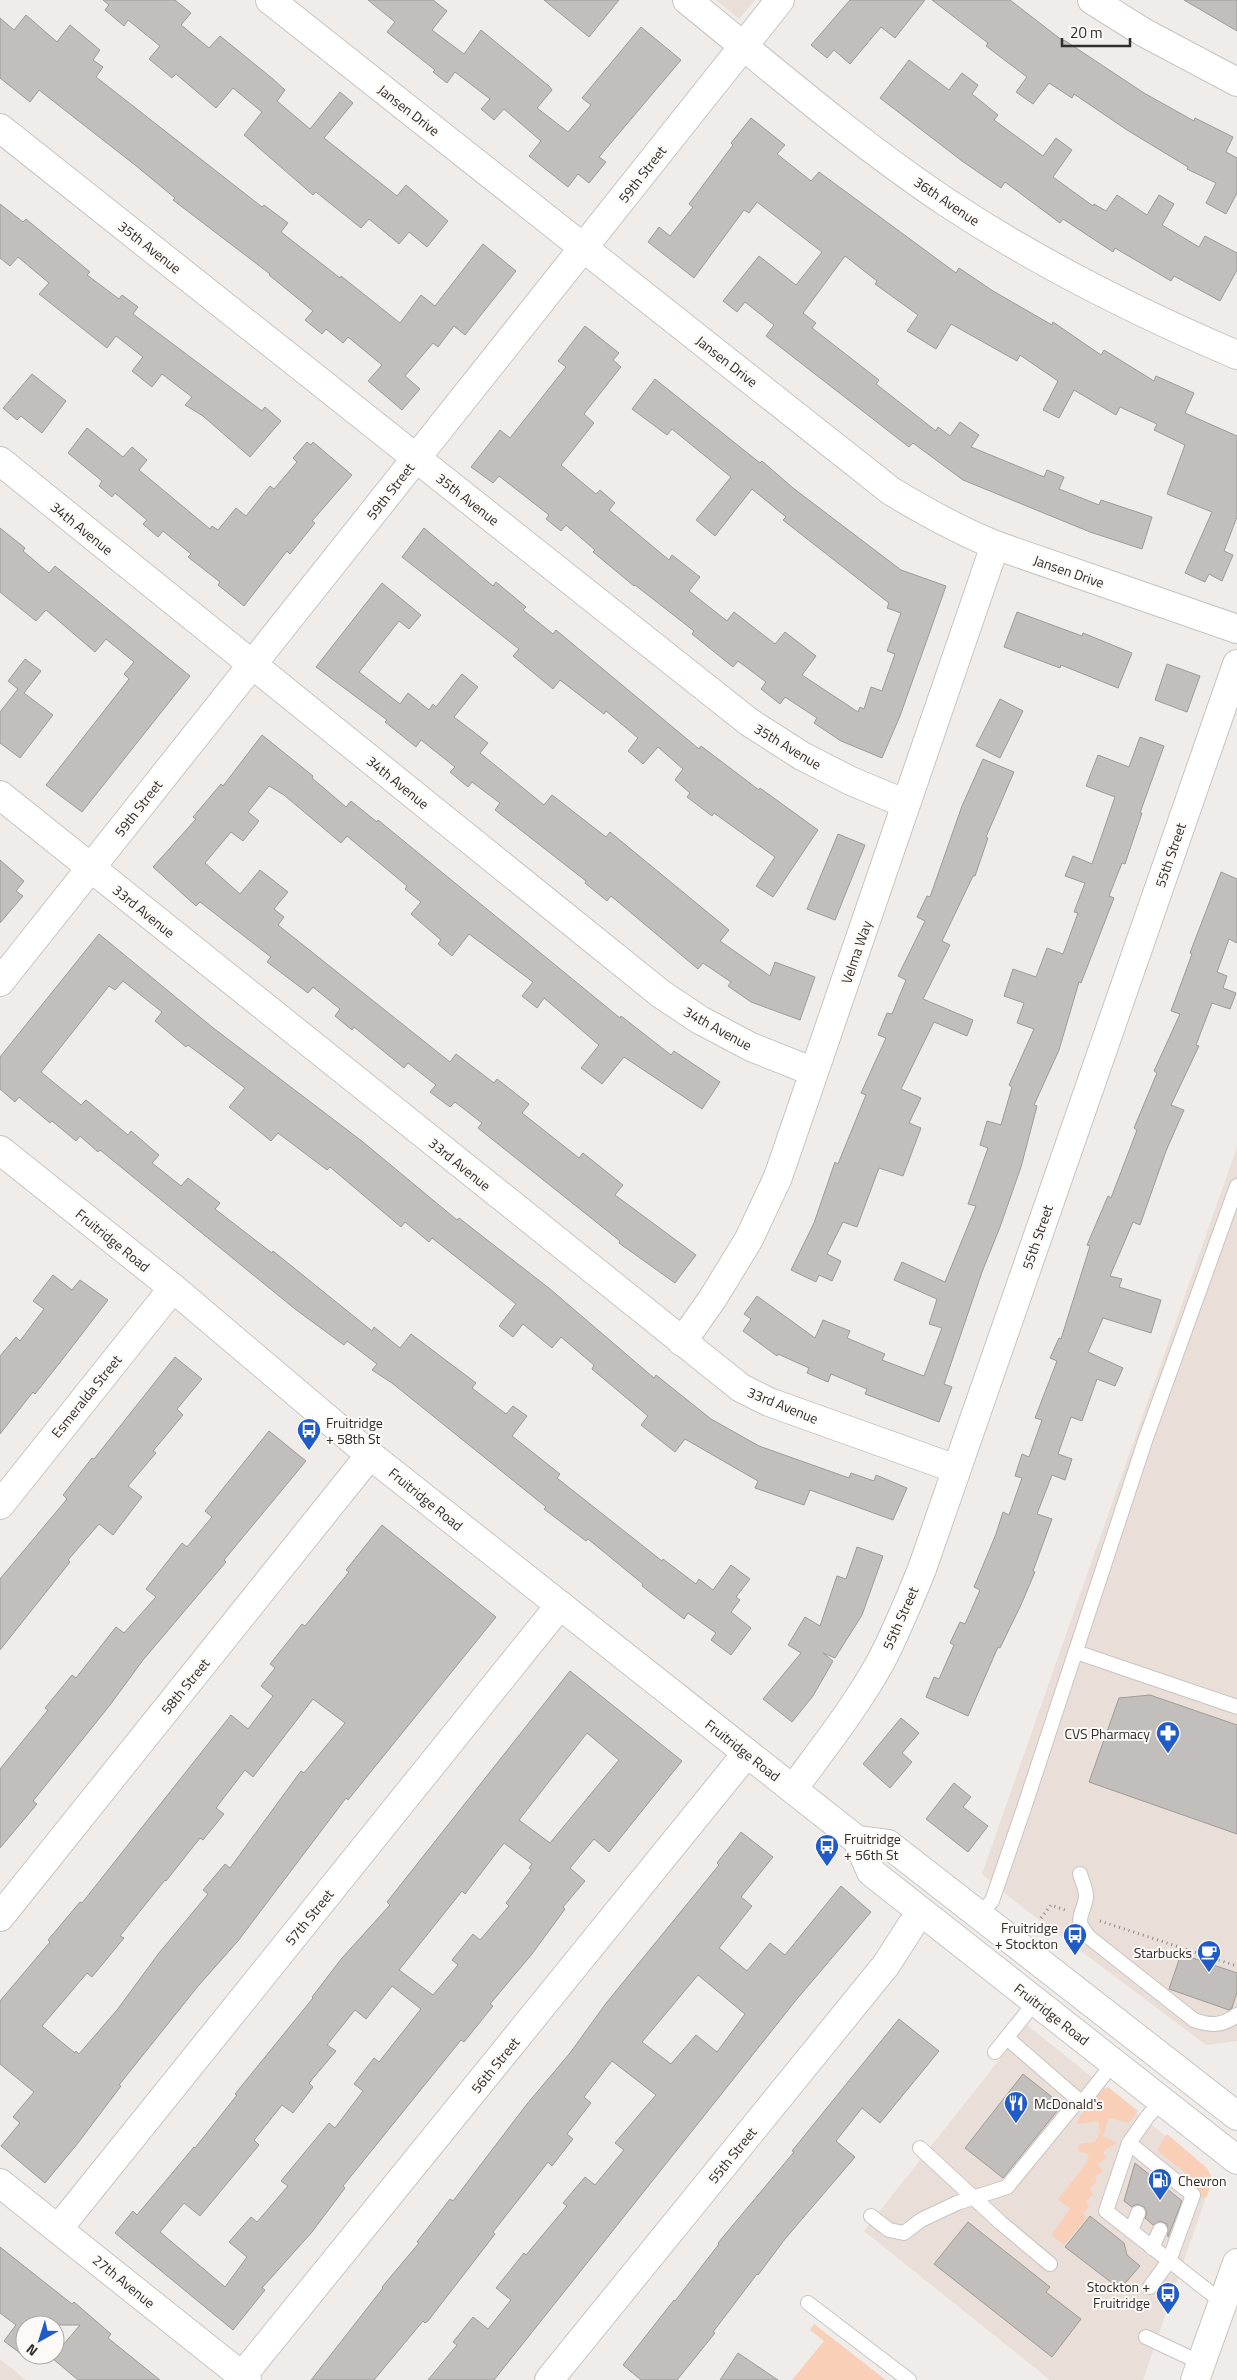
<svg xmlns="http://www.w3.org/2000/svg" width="1237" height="2380" font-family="'Titillium Web',sans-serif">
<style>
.built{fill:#eaded8}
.green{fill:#f9cfb8}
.building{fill:#c2bebb;stroke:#9e9a98;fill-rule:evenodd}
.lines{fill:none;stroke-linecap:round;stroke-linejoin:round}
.lane-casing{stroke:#c8c4c2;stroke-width:16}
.street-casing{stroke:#c8c4c2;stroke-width:30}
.secondary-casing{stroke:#c8c4c2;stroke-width:30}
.path{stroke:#8b8987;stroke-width:3;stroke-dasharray:1 4;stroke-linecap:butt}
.lane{stroke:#fff;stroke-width:14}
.street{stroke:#fff;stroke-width:28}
.secondary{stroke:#fff;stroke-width:28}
.labels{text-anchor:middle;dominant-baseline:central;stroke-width:4;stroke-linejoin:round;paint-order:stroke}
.street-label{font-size:14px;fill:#2f2e2d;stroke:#fdf9f7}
.poi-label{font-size:14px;fill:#2f2e2d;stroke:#fdf9f7;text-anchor:start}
</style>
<rect width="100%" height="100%" fill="#f0ece9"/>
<path class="built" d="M716 0H755L739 19Z
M1237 1147V2041L1206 2045 1013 1900 982 1874Z
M1027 2025 1203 2166 1210 2185 1143 2380H1050L864 2231Z
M0 2359 26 2380H0Z"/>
<path class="green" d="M1108 2087 1138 2111 1129 2123 1109 2118 1103 2136 1116 2142V2144L1103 2151 1106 2158 1098 2164 1102 2170 1101 2173 1095 2176 1097 2182 1090 2188 1093 2195 1086 2201 1089 2207 1083 2213 1087 2217 1064 2245 1051 2235 1070 2209 1058 2199 1086 2164 1089 2154 1078 2151 1079 2144 1095 2142 1100 2132 1098 2121 1078 2124 1077 2121 1095 2096Z
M1167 2134 1207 2168 1212 2178 1207 2197 1201 2198C1196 2175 1173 2165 1157 2150Z
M814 2324 886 2380H792L824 2341 810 2330Z"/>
<path class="building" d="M103 0H175L191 13 181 25 209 48 220 36 273 79 285 90 277 101 310 129 340 92 353 103 324 138 397 196 406 185 448 221 427 247 409 232 399 244 369 219 361 228 316 192 313 195 244 135 262 112 233 88 216 108 176 74 172 78 149 59 160 46 128 20 124 26 105 10 109 5Z
M368 0H433L447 11 432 30 464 54 481 30 549 86 552 90 537 108 568 132 591 105 582 98 641 27 681 60 599 157 606 162 589 183 578 174 568 187 529 156 541 141 504 109 494 120 481 109 490 99 455 72 447 83 433 72 435 70 387 32 395 22Z
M544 0H619L589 37Z
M850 0H925L895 38 881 27 850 64 834 50 827 58 811 45Z
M932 0H1010L1063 41 1064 40 1144 93 1194 121 1195 118 1233 137 1226 152 1237 158V193L1226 214 1206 203 1216 183 1187 169 1188 167 1127 130 1074 94 1072 98 1049 83 1033 104 1016 92 1027 77 986 46 988 43Z
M1184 0H1237V31Z
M26 15 57 42 70 25 100 50 93 60 103 67 96 77 262 207 264 205 288 223 281 232 340 278 341 276 400 323 421 295 435 306 483 244 516 271 465 335 454 326 438 347 433 343 405 376 420 389 402 410 368 381 382 365 348 337 343 343 326 329 322 334 305 320 313 311 269 275 270 274 173 200 175 198 135 165 39 90 30 102 0 78V18L14 30Z
M909 60 949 90 962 73 978 85 972 94 998 115 994 120 1043 156 1056 138 1072 150 1053 177 1093 206 1094 204 1106 211 1117 195 1147 215 1159 195 1174 204 1162 225 1199 247 1205 236 1237 253V270L1220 301 1174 276 1171 281 1115 248 1113 252 1063 219 1060 223 1005 182 1001 188 962 161 880 98Z
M751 118 785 145 777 154 811 181 819 172 956 273 959 268 993 291 1052 325 1053 322 1101 355 1104 350 1154 381 1156 376 1194 393 1185 413 1237 436V517L1224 551 1233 555 1222 581 1209 574 1205 582 1185 573 1212 512 1167 494 1185 445 1154 430 1157 424 1120 407 1116 415 1074 390 1059 418 1043 410 1058 381 1020 355 1017 361 951 324 936 349 907 331 918 315 875 284 877 281 845 256 803 313 816 323 812 328 879 380 876 384 936 431 938 427 950 436 960 422 979 435 971 447 1044 477 1047 470 1064 477 1059 489 1099 505 1101 500 1152 517 1142 549 1090 532 963 480 913 443 909 447 766 336 774 325 745 302 737 312 723 301 759 256 796 285 822 252 757 202 749 213 744 210 694 278 648 242 659 227 670 236 693 207 689 204 733 145 731 143Z
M0 204 23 222 26 219 90 272 87 275 119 299 122 295 138 307 133 314 262 411 265 407 281 421 250 457 203 416 185 405 192 397 162 374 152 387 132 371 143 357 116 336 107 348 39 294 49 283 18 257 10 266 0 258Z
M585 326 619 353 613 360 621 367 584 414 594 423 561 465 596 494 600 490 615 503 609 510 669 560 672 555 700 577 689 591 727 621 734 612 775 644 785 632 816 656 802 675 858 712 860 707 864 709 871 687 882 691 895 654 887 651 901 613 887 608 889 603 783 520 786 517 752 489 715 536 696 520 731 477 672 429 667 435 632 409 655 379 760 463 762 461 793 488 901 570 946 586 900 716 882 758 841 741 814 723 817 718 785 697 780 704 761 689 766 682 738 661 733 667 692 634 694 631 635 585 634 586 593 552 595 550 566 525 561 531 546 519 549 515 499 476 493 483 471 467 500 430 510 438 566 367 558 361Z
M32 374 66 401 42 433 21 416 17 420 3 408Z
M87 428 123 457 132 447 147 460 139 470 210 529 212 526 218 530 236 508 246 516 270 486 274 489 297 462 293 458 307 442 311 445 313 442 352 475 312 521 315 523 290 554 287 551 244 606 218 585 220 582 188 557 191 554 163 531 158 537 143 524 147 520 115 493 112 497 99 486 102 481 68 453Z
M0 528 25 548 23 551 49 573 55 566 190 676 82 812 46 785 129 679 124 674 134 662 106 639 95 652 46 610 36 621 0 592Z
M424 528 493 586 496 582 526 607 523 610 553 634 556 630 699 749 701 746 759 790 760 788 818 830 773 897 756 886 775 857 714 813 712 816 687 797 690 793 675 780 683 769 658 747 643 764 628 751 638 738 606 711 604 714 560 680 553 689 513 656 519 649 402 557Z
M382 583 421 615 409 629 399 621 359 672 400 704 408 693 429 710 433 704 436 707 462 674 478 687 454 717 488 743 480 753 544 805 552 795 606 837 610 832 729 930 720 941 770 976 775 962 815 977 800 1020 751 1002 728 986 731 982 703 963 698 969 611 896 607 901 585 883 586 881 495 810 500 803 472 782 468 787 450 772 455 767 421 740 416 747 385 722 387 720 316 667Z
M1017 612 1082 636 1083 633 1132 653 1118 688 1061 665 1060 668 1004 647Z
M25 659 41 671 24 693 53 715 20 758 0 743V712L18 689 8 681Z
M1167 664 1200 676 1187 712 1155 700Z
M1000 699 1023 711 1000 758 976 746Z
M262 735 313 776 312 778 346 807 351 801 377 822 378 820 620 1018 621 1016 671 1055 674 1051 720 1082 702 1109 624 1057 602 1084 581 1068 599 1045 544 998 537 1008 522 996 533 982 469 934 452 956 438 944 441 940 411 914 421 902 405 889 407 886 347 836 341 843 284 795 269 786 248 812 259 821 243 841 231 832 205 863 240 894 260 870 288 892 274 909 284 917 278 925 450 1062 456 1054 494 1083 497 1079 529 1104 522 1113 579 1158 583 1153 623 1185 615 1195 696 1255 675 1283 619 1243 620 1241 478 1128 482 1123 455 1102 450 1107 430 1092 436 1085 408 1063 404 1068 354 1027 352 1030 335 1016 340 1009 313 987 308 993 267 962 271 957 200 902 196 906 153 867 196 819 193 817 221 784 223 786Z
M1140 737 1164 746 1140 813H1142L1125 864 1122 863 1109 896 1114 898 1081 983 1079 982 1059 1050 1034 1105 1037 1106 1021 1167 1000 1227 982 1272 944 1384 952 1387 939 1422 865 1394 867 1389 831 1374 828 1382 807 1373 809 1368 778 1354 777 1356 743 1331 751 1319 744 1314 757 1296 815 1338 823 1320 850 1331 847 1338 885 1354 882 1360 924 1376 942 1328 929 1324 937 1299 894 1280 902 1262 945 1282 976 1206 968 1204 988 1148 980 1145 987 1121 1001 1125 1012 1087 1009 1085 1034 1029 1017 1023 1024 1003 1004 996 1013 969 1036 977 1047 948 1063 954 1078 913 1074 912 1085 883 1065 876 1073 856 1092 864 1115 797 1086 786 1098 755 1129 767Z
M983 759 1014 772 986 837 988 838 975 876H973L942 941 950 945 923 999 973 1020 967 1036 934 1022 901 1089 921 1098 909 1123 921 1128 903 1176 879 1168 857 1227 843 1222 827 1254 841 1261 832 1281 819 1275 816 1282 791 1270 814 1223 835 1162 838 1164 866 1095 861 1093 886 1038 878 1035 887 1013 892 1014 906 980 898 976 925 921 917 917 927 896 930 897 962 806Z
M838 834 865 845 835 920 807 909Z
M0 860 24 881 16 891 23 896 0 923Z
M1221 872 1237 879V943L1229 939 1217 972 1227 976 1223 988 1236 993 1230 1009 1212 1003 1196 1045 1199 1046 1171 1105 1184 1110 1166 1151 1140 1225 1133 1222 1110 1276 1122 1279 1119 1287 1161 1300 1151 1333 1103 1318 1088 1352 1123 1368 1115 1386 1097 1379 1082 1421 1071 1417 1058 1454 1072 1459 1065 1480 1052 1475 1037 1514 1052 1519 1033 1571 1035 1572 1020 1607 1000 1648 998 1647 968 1716 926 1697 934 1677 939 1679 954 1645 950 1643 960 1622 965 1624 980 1590 974 1587 996 1534 1003 1512 1009 1515 1022 1478 1015 1476 1022 1454 1029 1457 1042 1420 1035 1418 1057 1361 1050 1358 1059 1338 1061 1339 1090 1246 1087 1245 1108 1196 1111 1198 1137 1130 1134 1128 1157 1073 1154 1071 1180 1014 1171 1011 1192 954 1190 953Z
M99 934 212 1027 363 1142 457 1220 459 1218 550 1289 654 1378 656 1375 711 1419 759 1446 849 1478 851 1473 874 1481 876 1475 907 1488 893 1520 810 1490 804 1505 755 1488 758 1481 685 1439 675 1452 641 1425 648 1416 592 1369 594 1365 561 1337 552 1348 523 1324 513 1337 499 1326 516 1304 432 1238 429 1242 405 1222 401 1227 330 1167 327 1170 278 1133 271 1141 229 1107 245 1088 188 1045 186 1047 155 1021 162 1012 123 981 115 990 109 986 41 1072 81 1105 86 1100 128 1135 131 1131 159 1155 152 1163 181 1186 188 1178 220 1203 215 1209 272 1253 273 1251 372 1331 374 1327 400 1348 411 1334 476 1383 472 1388 506 1414 513 1406 527 1416 512 1436 560 1474 557 1478 662 1561 663 1559 696 1584 699 1579 713 1590 731 1565 750 1579 736 1597 740 1600 731 1612 751 1628 731 1655 711 1640 716 1633 688 1613 684 1619 642 1586 643 1584 588 1539 586 1541 544 1509 546 1507 392 1383 372 1370 377 1364 347 1341 344 1345 295 1309 100 1150 98 1152 80 1136 76 1141 52 1121 50 1123 19 1097 15 1102 0 1089V1057Z
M53 1275 72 1290 80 1280 108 1300 62 1360 35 1394 33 1392 0 1434V1356L16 1337 20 1341 44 1309 33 1301Z
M175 1357 202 1379 177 1409 183 1415 153 1451 156 1453 128 1486 142 1497 113 1535 99 1524 68 1560 70 1562 0 1650V1579L67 1499 63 1495 92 1458 94 1459Z
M269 1431 306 1461 224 1560 226 1562 143 1660 110 1705 33 1801 37 1804 0 1848V1769L48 1710 45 1708 72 1675 76 1678 116 1627 124 1633 156 1597 146 1589 182 1543 187 1547 212 1517 205 1511Z
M382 1525 496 1617 348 1800 346 1798 238 1941 199 1985 119 2085 121 2086 78 2143 45 2183 1 2146 20 2123 13 2117 34 2092 0 2064V2001L50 1942 48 1940 80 1902 82 1903 231 1715 248 1729 273 1696 261 1686 275 1668 270 1664 302 1624 305 1626 349 1572 346 1570ZM313 1699 345 1723 304 1773 301 1771 230 1868 225 1864 203 1890 208 1894 159 1953 117 2010 79 2054 76 2051 75 2053 42 2026 87 1973 92 1977 124 1938 120 1936 165 1880 166 1881 200 1838 203 1840 224 1814 216 1808 245 1770 253 1777Z
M857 1547 883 1556 862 1615 835 1658 823 1653 833 1661 813 1696 792 1722 763 1699 801 1653 788 1645 805 1617 820 1626 837 1576 846 1579Z
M570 1671 682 1761 609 1852 594 1839 570 1868 585 1881 563 1907 565 1909 532 1954 490 2004 493 2006 464 2042 461 2040 343 2186 345 2188 312 2232 262 2288 265 2290 233 2330 115 2233 133 2211 137 2215 194 2147 195 2148 237 2095 235 2094 313 1998 312 1997 342 1958 390 1905 387 1902ZM587 1733 619 1760 550 1843 519 1820ZM504 1843 532 1864 529 1868 531 1870 506 1903 509 1906 480 1940 473 1934 452 1960 458 1965 433 1995 399 1970 462 1891 465 1894ZM392 1986 421 2009 379 2062 374 2058 354 2084 363 2091 335 2128 329 2123 281 2181 288 2186 257 2222 251 2217 229 2242 247 2257 225 2287 160 2232 184 2203 200 2216 259 2145 254 2140 282 2105 293 2113 313 2087 309 2083 336 2051 327 2045 355 2010 366 2019Z
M1150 1695 1237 1725V1834L1089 1782 1119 1698Z
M901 1718 919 1733 902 1753 912 1762 890 1788 863 1764Z
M954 1783 971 1797 963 1807 988 1826 968 1852 926 1819Z
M741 1832 773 1857 741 1897 752 1906 719 1948 747 1971 770 1943 785 1955 841 1886 871 1912 797 1999 494 2380H428L457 2345 453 2342 473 2317 488 2329 511 2300 496 2288 524 2253 526 2255 567 2206 563 2203 585 2177 595 2185 624 2150 615 2143 656 2095 612 2061 584 2097 591 2103 567 2134 573 2139 552 2166 548 2162 493 2232 495 2234 428 2321 425 2323 423 2321 374 2380H311L383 2288 382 2287 419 2243 417 2242 450 2199 453 2201 527 2104 570 2053 607 2002 719 1865 717 1863ZM698 1975 745 2014 717 2052 696 2035 671 2064 642 2042Z
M1181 1954 1237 1973V1992L1232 2008 1229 2010 1169 1989Z
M899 2019 939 2051 880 2123 862 2108 836 2141 855 2157 785 2239 758 2275 757 2274 713 2332 715 2333 677 2380H641L623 2365 674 2300 675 2301 719 2244 718 2243 794 2152 792 2151Z
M1023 2074 1062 2105 1003 2178 965 2148Z
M1135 2163 1182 2201 1168 2237 1167 2224 1160 2221 1153 2225 1145 2218 1147 2212 1144 2207 1137 2204 1132 2207 1124 2201Z
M1090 2216 1124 2243 1127 2255 1140 2266 1120 2289 1065 2247Z
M968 2222 1050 2287 1046 2292 1081 2319 1052 2357 934 2264Z
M0 2247 72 2304 74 2302 111 2334 108 2338 160 2380H78L52 2358 80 2325H25V2357L4 2341 16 2325 0 2313Z
M738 2353 778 2380H720Z"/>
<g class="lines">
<g class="lane-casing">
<path id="lane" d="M1076 1652 1237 1707
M1080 1874C1082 1881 1087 1891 1086 1898 1082 1918 1073 1919 1090 1938L1194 2020C1211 2026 1222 2026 1237 2015
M979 1914 992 1901 1024 1808 1146 1438 1237 1186
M1007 2038 1082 2103 1114 2062
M995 2052 1036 2001
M1162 2101 1148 2116 1129 2143 1106 2211 1222 2302
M1129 2143 1193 2195 1169 2261 1150 2287
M920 2148 1001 2223 1050 2264
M871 2216 889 2230 904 2233 921 2220 957 2203 1007 2187 1079 2099
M1131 2231 1138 2213
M1152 2248 1160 2230
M808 2303 909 2380
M1146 2337 1201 2363"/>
</g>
<g class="street-casing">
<path id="street" d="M270 0 891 491C924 511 958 530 995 545L1237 629
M687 0C772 69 855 141 946 202 1038 263 1136 312 1237 355
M1092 0 1143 32 1237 82
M0 128 749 722 802 756 851 781 906 804
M0 461 661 994 700 1020 751 1047 814 1072
M0 795 741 1388 769 1402 956 1469
M0 982 780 0
M682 1342 713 1298 749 1239 778 1177 995 545
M0 1505 173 1288
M793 1789C823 1748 855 1708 880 1663 896 1633 909 1601 922 1569L1237 664
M0 1917 370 1455
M0 2183 247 2380
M58 2229 560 1605
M242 2376 747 1753
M549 2380 886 1965 911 1926"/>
</g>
<g class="secondary-casing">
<path id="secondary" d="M0 1150 173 1288 370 1455 857 1840 871 1872 1237 2160
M857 1840 888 1844 1237 2116
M1195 2380 1237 2263"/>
</g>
<path class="path" d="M1041 1918 1051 1905 1065 1910
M1100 1921 1237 1966"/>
<use href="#lane" class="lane"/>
<use href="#street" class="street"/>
<use href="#secondary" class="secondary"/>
</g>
<defs>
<g id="bus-pin" transform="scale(1.25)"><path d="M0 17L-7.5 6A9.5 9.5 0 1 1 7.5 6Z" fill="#205bc7" stroke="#fdf9f7"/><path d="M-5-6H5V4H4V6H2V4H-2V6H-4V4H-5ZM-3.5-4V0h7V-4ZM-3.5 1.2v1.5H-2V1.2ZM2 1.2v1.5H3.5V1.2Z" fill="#fff"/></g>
<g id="pharmacy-pin" transform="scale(1.25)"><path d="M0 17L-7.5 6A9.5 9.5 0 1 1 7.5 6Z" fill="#205bc7" stroke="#fdf9f7"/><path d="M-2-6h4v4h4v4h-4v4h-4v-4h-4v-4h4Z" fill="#fff"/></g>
<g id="cafe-pin" transform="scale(1.25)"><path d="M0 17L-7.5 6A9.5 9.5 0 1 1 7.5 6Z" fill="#205bc7" stroke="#fdf9f7"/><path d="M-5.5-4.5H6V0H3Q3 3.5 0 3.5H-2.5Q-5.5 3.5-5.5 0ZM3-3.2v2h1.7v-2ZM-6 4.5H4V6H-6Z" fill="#fff"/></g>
<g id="restaurant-pin" transform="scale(1.25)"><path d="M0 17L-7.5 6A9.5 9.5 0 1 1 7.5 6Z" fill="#205bc7" stroke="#fdf9f7"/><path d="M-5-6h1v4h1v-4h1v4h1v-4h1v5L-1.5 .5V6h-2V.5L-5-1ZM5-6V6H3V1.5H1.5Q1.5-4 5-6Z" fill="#fff"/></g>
<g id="fuel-pin" transform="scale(1.25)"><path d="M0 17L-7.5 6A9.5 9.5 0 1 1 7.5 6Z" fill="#205bc7" stroke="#fdf9f7"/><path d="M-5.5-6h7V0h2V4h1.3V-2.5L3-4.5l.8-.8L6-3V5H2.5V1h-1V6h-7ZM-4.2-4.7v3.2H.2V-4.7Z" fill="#fff"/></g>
</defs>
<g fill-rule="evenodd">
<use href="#bus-pin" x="309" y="1430"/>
<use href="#pharmacy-pin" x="1168" y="1733"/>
<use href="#bus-pin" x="827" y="1846"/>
<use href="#bus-pin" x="1075" y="1935"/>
<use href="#cafe-pin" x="1209" y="1952"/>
<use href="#restaurant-pin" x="1016" y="2103"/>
<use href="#fuel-pin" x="1160" y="2180"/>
<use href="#bus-pin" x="1168" y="2294"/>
</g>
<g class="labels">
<g class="street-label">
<text transform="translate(409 110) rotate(38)">Jansen Drive</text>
<text transform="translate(642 174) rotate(-52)">59th Street</text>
<text transform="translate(947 201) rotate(34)">36th Avenue</text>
<text transform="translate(150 247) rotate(38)">35th Avenue</text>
<text transform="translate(727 361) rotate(38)">Jansen Drive</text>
<text transform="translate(390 491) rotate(-52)">59th Street</text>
<text transform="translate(468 499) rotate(38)">35th Avenue</text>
<text transform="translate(82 528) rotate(39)">34th Avenue</text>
<text transform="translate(1069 571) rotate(19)">Jansen Drive</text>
<text transform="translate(788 746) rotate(31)">35th Avenue</text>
<text transform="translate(398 782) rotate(39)">34th Avenue</text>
<text transform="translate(138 808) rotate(-52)">59th Street</text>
<text transform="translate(1170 855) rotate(-71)">55th Street</text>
<text transform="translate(144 911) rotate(39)">33rd Avenue</text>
<text transform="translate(856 952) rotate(-71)">Velma Way</text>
<text transform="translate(718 1028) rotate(29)">34th Avenue</text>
<text transform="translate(460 1164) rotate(39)">33rd Avenue</text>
<text transform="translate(1037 1237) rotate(-71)">55th Street</text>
<text transform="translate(113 1240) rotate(39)">Fruitridge Road</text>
<text transform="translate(86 1396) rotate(-51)">Esmeralda Street</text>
<text transform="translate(783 1405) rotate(22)">33rd Avenue</text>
<text transform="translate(426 1499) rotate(39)">Fruitridge Road</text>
<text transform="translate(900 1618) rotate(-66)">55th Street</text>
<text transform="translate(185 1686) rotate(-51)">58th Street</text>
<text transform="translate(743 1750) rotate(38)">Fruitridge Road</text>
<text transform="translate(309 1917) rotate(-51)">57th Street</text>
<text transform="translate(1052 2014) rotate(38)">Fruitridge Road</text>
<text transform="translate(495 2065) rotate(-51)">56th Street</text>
<text transform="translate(732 2155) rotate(-51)">55th Street</text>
<text transform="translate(124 2281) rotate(39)">27th Avenue</text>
</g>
<g class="poi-label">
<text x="326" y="1422">Fruitridge<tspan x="326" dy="16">+ 58th St</tspan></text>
<text x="1150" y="1733" text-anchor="end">CVS Pharmacy</text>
<text x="844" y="1838">Fruitridge<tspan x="844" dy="16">+ 56th St</tspan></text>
<text x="1058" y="1927" text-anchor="end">Fruitridge<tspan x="1058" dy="16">+ Stockton</tspan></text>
<text x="1192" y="1952" text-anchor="end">Starbucks</text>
<text x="1034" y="2103">McDonald's</text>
<text x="1178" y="2180">Chevron</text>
<text x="1150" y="2286" text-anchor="end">Stockton +<tspan x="1150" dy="16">Fruitridge</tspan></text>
</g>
</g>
<g transform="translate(40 2340) rotate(219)"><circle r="24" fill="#fdf9f7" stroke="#aba8a6"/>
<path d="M0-4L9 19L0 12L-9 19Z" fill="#205bc7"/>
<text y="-8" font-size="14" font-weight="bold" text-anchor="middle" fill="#2f2e2d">N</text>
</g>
<path d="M1062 38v8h68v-8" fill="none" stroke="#2f2e2d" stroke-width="2.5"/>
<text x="1070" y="38" font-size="15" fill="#2f2e2d" stroke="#fdf9f7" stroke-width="4" paint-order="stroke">20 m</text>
</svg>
